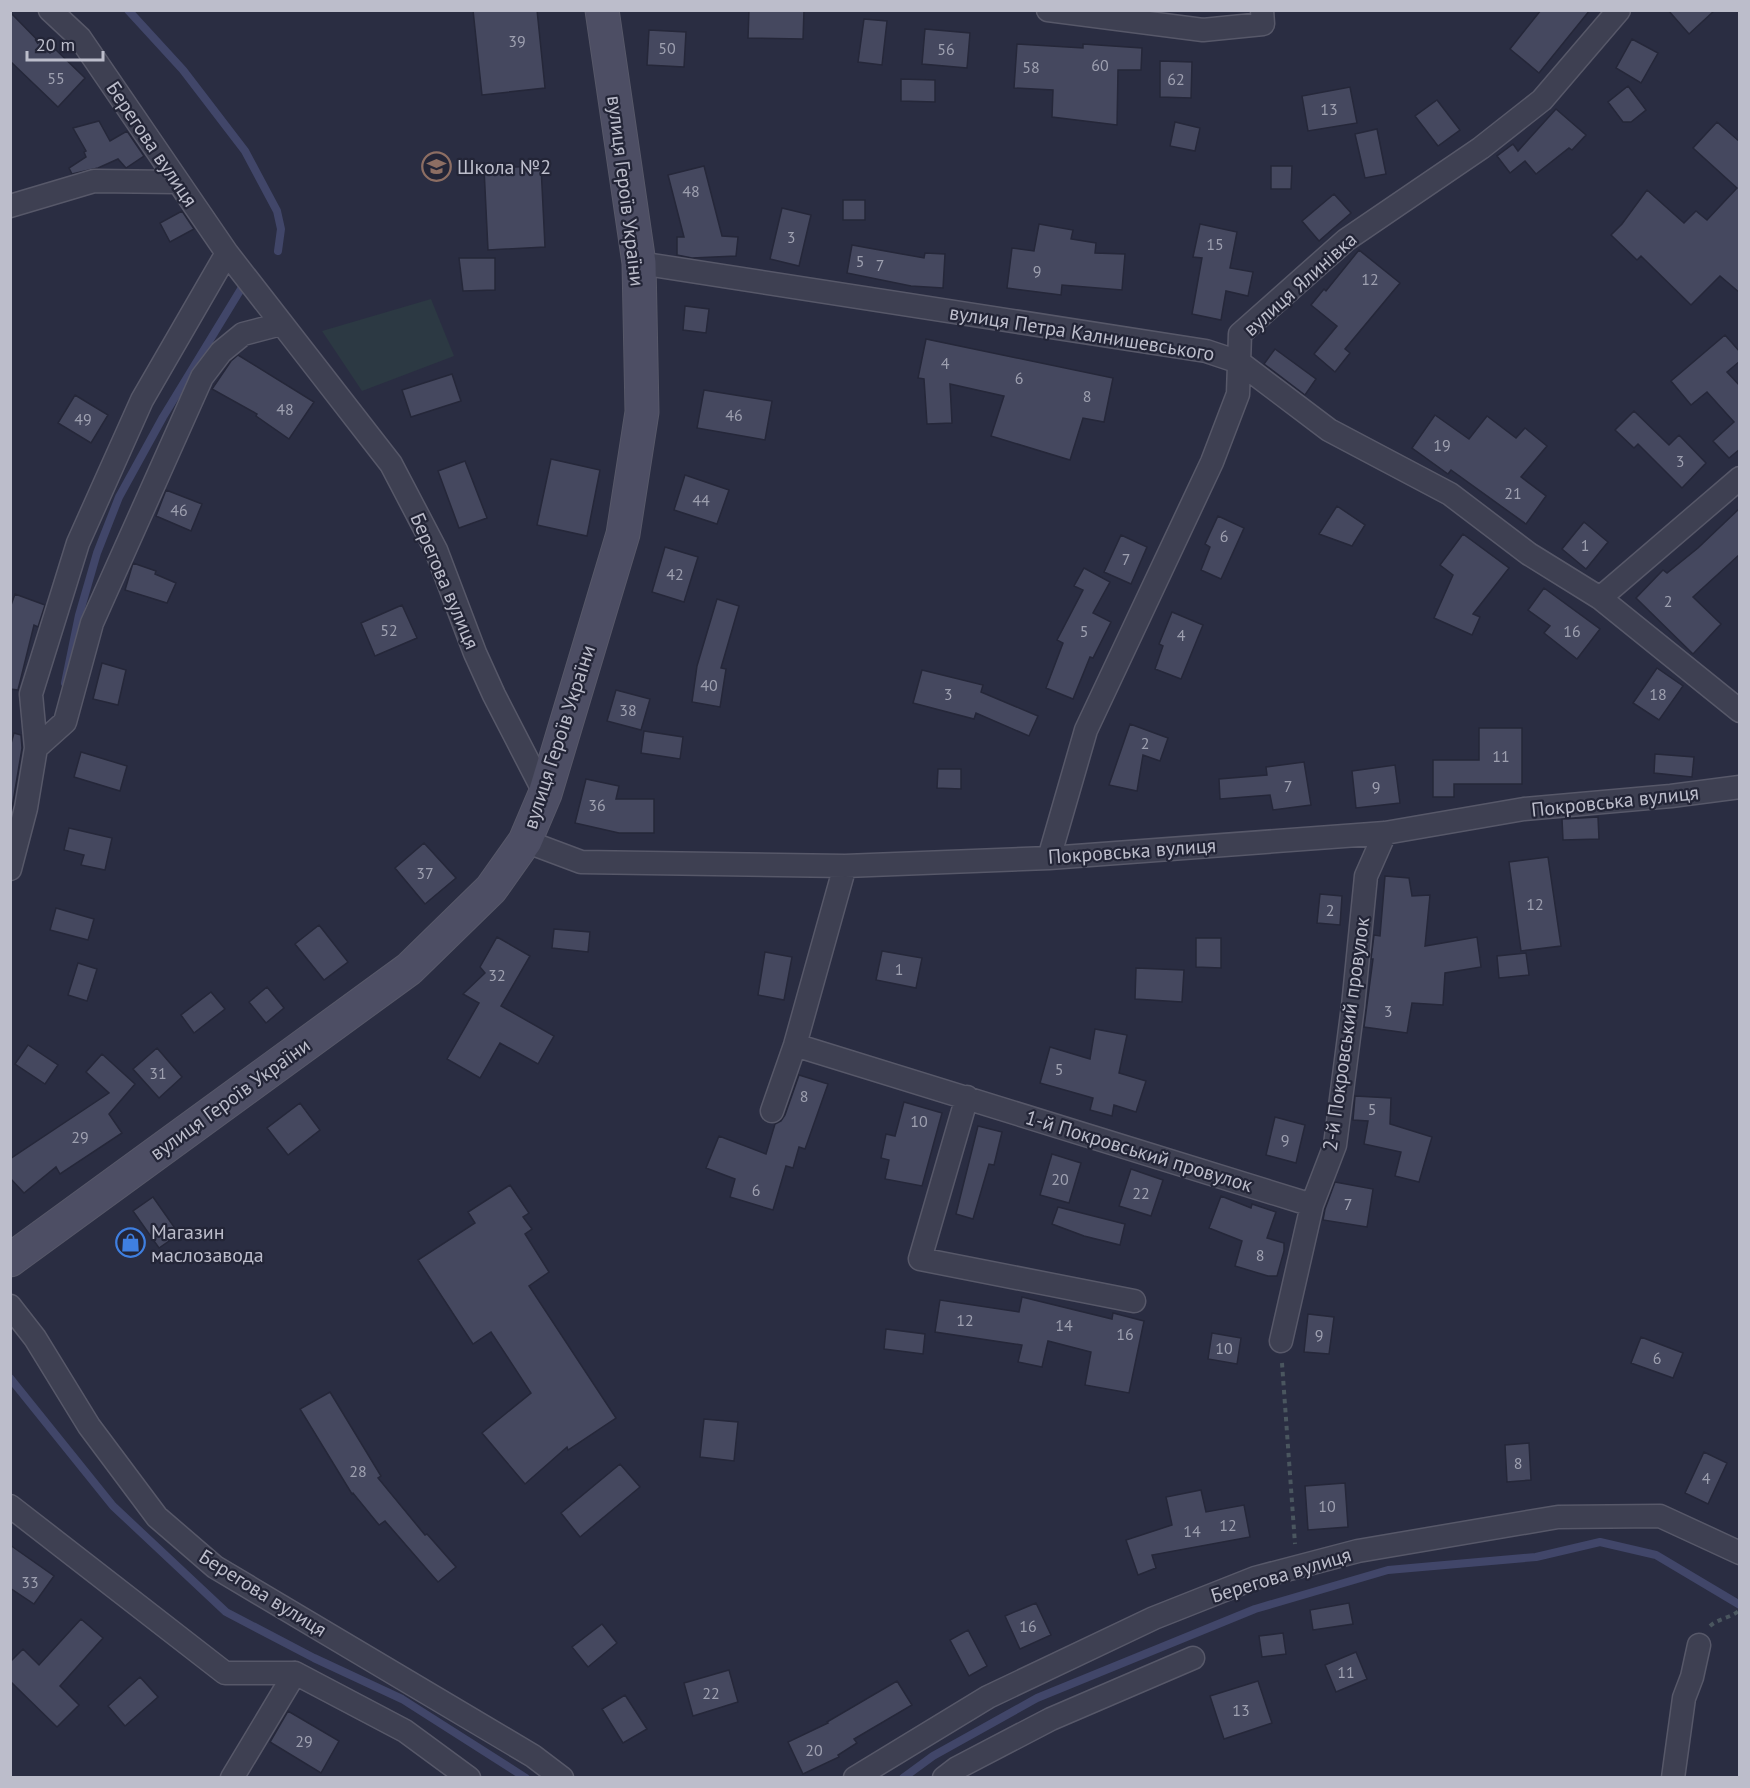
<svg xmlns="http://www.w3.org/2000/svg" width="1750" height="1788" font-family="'PT Sans',sans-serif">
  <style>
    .green { fill: #2c3943 }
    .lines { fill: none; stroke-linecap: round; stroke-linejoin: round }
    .stream { stroke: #414669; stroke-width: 8 }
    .building { fill: #45485f; stroke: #252739; stroke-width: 1.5 }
    .minor-casing { stroke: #575869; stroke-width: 25 }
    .secondary-casing { stroke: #575869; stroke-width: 35 }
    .path { stroke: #4a565f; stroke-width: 4; stroke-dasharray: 4.5 4.5; stroke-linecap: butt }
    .minor { stroke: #3e4052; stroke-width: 22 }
    .secondary { stroke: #4d4e64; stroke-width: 33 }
    .labels { text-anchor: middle; stroke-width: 4.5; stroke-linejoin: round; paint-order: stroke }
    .number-label { font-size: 16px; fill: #9ea0b0 }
    .street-label { font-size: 20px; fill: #bcbdcb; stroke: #232537 }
    .poi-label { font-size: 20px; fill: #bcbdcb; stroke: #232537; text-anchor: start }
  </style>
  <rect width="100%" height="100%" fill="#2a2d42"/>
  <path class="green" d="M 431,299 L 454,356 L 362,391 L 322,331 Z"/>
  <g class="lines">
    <path class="stream" d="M 128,10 L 183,70 L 245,151 L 277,211 L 281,229 L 278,251
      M 65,683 L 79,615 L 97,553 L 119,497 L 163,417 L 241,289
      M 10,1378 L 113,1506 L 226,1612 L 314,1658 L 402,1699 L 526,1778
      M 903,1778 L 933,1756 L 1037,1698 L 1255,1609 L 1388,1570 L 1536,1557 L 1600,1542 L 1656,1555 L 1740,1605"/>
  </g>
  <path class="building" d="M 473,10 L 537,10 L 545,88 L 482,95 Z
    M 749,10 L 804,10 L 803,39 L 748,38 Z
    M 1541,10 L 1590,10 L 1539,73 L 1510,49 Z
    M 1668,10 L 1715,10 L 1689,34 Z
    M 10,12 L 50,53 L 55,49 L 85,78 L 58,107 L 10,61 Z
    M 864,19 L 887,21 L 882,65 L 858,62 Z
    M 925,29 L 970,33 L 967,68 L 922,64 Z
    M 649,30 L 686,32 L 684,67 L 647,65 Z
    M 1632,39 L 1658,53 L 1641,83 L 1616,68 Z
    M 1017,44 L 1083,48 L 1083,44 L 1142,48 L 1141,70 L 1118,70 L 1117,125 L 1052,117 L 1053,90 L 1014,88 Z
    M 1160,61 L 1192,62 L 1191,98 L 1160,97 Z
    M 901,79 L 935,80 L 935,102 L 901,101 Z
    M 1628,86 L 1646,110 L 1631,122 L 1623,122 L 1608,102 Z
    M 1350,87 L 1357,123 L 1308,131 L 1302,96 Z
    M 1437,100 L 1460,130 L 1438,146 L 1415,116 Z
    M 1556,109 L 1586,135 L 1572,150 L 1569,148 L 1536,174 L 1525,161 L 1510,173 L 1497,156 L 1513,144 L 1518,151 Z
    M 99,121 L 110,141 L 127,131 L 144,156 L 126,168 L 118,159 L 98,168 L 72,174 L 69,168 L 86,157 L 84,152 L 86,151 L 73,128 Z
    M 1175,122 L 1200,128 L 1195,151 L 1170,146 Z
    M 1717,122 L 1740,142 L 1740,293 L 1720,276 L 1691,305 L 1641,256 L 1637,260 L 1611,235 L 1622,224 L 1647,190 L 1684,223 L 1696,211 L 1707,220 L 1737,188 L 1693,148 Z
    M 1377,129 L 1386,174 L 1365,178 L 1355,134 Z
    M 541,166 L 545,247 L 488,250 L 484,168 Z
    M 704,166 L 722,236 L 738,237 L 736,256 L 692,258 L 677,255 L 677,237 L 684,237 L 668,175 Z
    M 1271,166 L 1292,166 L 1291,189 L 1271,189 Z
    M 1334,194 L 1351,213 L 1319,241 L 1302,221 Z
    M 843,200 L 865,200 L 865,220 L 843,220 Z
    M 782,208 L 811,215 L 799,266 L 770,259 Z
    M 182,211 L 194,229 L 170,242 L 160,223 Z
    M 1039,224 L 1073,230 L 1071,239 L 1096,243 L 1095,253 L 1125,254 L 1122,290 L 1062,285 L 1061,295 L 1007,288 L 1012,248 L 1034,251 Z
    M 1200,224 L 1237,232 L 1230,268 L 1253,272 L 1248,296 L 1226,291 L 1221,320 L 1192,314 L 1202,258 L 1193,257 Z
    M 852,245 L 924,258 L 925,253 L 945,254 L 943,288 L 911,286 L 847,273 Z
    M 1359,250 L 1400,283 L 1345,349 L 1350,353 L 1335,372 L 1314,354 L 1337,326 L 1311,305 L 1324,289 L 1326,291 Z
    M 459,258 L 495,258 L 495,290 L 463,291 Z
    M 685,306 L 709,309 L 706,333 L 683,330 Z
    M 1725,335 L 1740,352 L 1740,361 L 1727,372 L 1740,386 L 1740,449 L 1729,458 L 1713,441 L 1734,422 L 1707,392 L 1691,405 L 1671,381 Z
    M 926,339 L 1113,378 L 1104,422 L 1083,418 L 1070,460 L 991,436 L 1004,396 L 950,384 L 952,423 L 927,424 L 924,379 L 918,378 Z
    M 1275,349 L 1316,379 L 1305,395 L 1264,364 Z
    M 238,355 L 314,402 L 289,439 L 256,416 L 257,414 L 212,389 L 231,361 Z
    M 452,374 L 461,401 L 411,417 L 402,390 Z
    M 704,390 L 772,401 L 765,440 L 697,428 Z
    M 75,395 L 108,415 L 91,443 L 58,423 Z
    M 1634,411 L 1669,445 L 1679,435 L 1706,463 L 1682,488 L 1638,444 L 1634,448 L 1615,430 Z
    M 1435,415 L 1469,439 L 1487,416 L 1516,438 L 1525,428 L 1547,446 L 1521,477 L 1546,496 L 1526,524 L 1451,470 L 1448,474 L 1412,448 Z
    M 551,459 L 600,470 L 587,536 L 537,525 Z
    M 465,461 L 487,518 L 459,528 L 438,471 Z
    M 685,475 L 729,490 L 717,524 L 674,510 Z
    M 166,490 L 202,504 L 191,531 L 156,516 Z
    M 1337,506 L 1365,525 L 1352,546 L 1319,534 Z
    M 1740,508 L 1740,554 L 1693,597 L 1721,624 L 1693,654 L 1636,598 L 1663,570 L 1667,573 L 1698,548 Z
    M 1218,516 L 1244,528 L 1221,579 L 1201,570 L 1210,547 L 1205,544 Z
    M 1584,522 L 1608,542 L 1586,569 L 1562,549 Z
    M 1463,534 L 1509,568 L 1473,614 L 1480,617 L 1472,635 L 1434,618 L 1453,575 L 1440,565 Z
    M 1121,535 L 1147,547 L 1131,584 L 1104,572 Z
    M 665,547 L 698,557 L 684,602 L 652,592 Z
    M 133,563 L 156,571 L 155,574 L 176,583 L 167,603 L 125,590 Z
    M 1084,568 L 1110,582 L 1093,613 L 1111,622 L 1093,658 L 1090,657 L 1073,699 L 1046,688 L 1063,643 L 1057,640 L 1083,590 L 1074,586 Z
    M 1544,588 L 1600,629 L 1577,659 L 1544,633 L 1550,626 L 1528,610 Z
    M 15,594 L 45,605 L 38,627 L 34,625 L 18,690 L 10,689 L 10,608 Z
    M 717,599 L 739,606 L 721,668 L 726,669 L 720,707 L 692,702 L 697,666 Z
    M 402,605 L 417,638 L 375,656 L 361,623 Z
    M 1172,612 L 1203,625 L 1181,679 L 1155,669 L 1163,646 L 1159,644 Z
    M 102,663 L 126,670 L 118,705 L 93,699 Z
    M 1657,668 L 1683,686 L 1659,720 L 1633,703 Z
    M 922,670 L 983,685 L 981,692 L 1038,716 L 1029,736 L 976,713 L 974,719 L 913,703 Z
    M 616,690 L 650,699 L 641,730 L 607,721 Z
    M 1130,724 L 1168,738 L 1160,761 L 1143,755 L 1137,791 L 1109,785 Z
    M 1479,728 L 1522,728 L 1522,784 L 1454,784 L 1454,797 L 1433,797 L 1433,760 L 1479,760 Z
    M 644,731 L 683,737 L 680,759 L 641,753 Z
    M 14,733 L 21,735 L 22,748 L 11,814 L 10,747 Z
    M 81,752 L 127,766 L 120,791 L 74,777 Z
    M 1655,754 L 1694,757 L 1692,777 L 1654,773 Z
    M 1304,762 L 1311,805 L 1273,810 L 1270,795 L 1220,799 L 1219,779 L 1267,775 L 1266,767 Z
    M 1395,765 L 1400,803 L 1356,808 L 1352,771 Z
    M 938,769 L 961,769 L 961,789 L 937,788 Z
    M 586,779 L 619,786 L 616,799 L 654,799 L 654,833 L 619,833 L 575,823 Z
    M 1598,817 L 1599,839 L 1563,840 L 1562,819 Z
    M 69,828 L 112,838 L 105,870 L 81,865 L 84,855 L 64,850 Z
    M 424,843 L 456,878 L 425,904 L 395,868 Z
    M 1548,857 L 1561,946 L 1521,951 L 1509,862 Z
    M 1385,876 L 1409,878 L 1412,896 L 1430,895 L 1425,946 L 1477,937 L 1481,967 L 1445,973 L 1443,1005 L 1412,1003 L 1407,1033 L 1364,1027 L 1373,959 L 1371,959 L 1374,935 L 1380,936 Z
    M 1320,894 L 1342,896 L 1340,925 L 1317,923 Z
    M 56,908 L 94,919 L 88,940 L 50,930 Z
    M 319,925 L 348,962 L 324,980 L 295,944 Z
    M 554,929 L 590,932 L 588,952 L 552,948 Z
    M 497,937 L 530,956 L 501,1006 L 554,1036 L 538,1064 L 500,1043 L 480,1078 L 447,1059 L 479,1003 L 463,994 L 485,973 L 480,967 Z
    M 1196,938 L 1221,938 L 1221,968 L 1196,967 Z
    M 882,951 L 922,958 L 916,988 L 876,980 Z
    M 765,952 L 792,957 L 784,1000 L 758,995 Z
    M 1526,953 L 1529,975 L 1499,978 L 1497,956 Z
    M 78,963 L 97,969 L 87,1001 L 68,995 Z
    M 1136,968 L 1184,970 L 1182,1002 L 1135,999 Z
    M 267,987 L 284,1008 L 266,1023 L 249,1002 Z
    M 211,992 L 225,1009 L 194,1033 L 181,1015 Z
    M 1095,1029 L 1127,1035 L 1119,1073 L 1146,1081 L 1136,1112 L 1114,1105 L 1112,1116 L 1090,1110 L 1093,1098 L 1040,1083 L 1050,1047 L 1090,1059 Z
    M 28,1045 L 58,1065 L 45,1084 L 15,1064 Z
    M 157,1048 L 182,1077 L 159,1098 L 133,1069 Z
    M 102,1054 L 135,1084 L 109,1114 L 122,1133 L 60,1174 L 56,1167 L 24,1193 L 10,1178 L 10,1159 L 109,1093 L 86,1072 Z
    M 799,1075 L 828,1084 L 805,1149 L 799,1147 L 793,1168 L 786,1166 L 773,1210 L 730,1197 L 735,1179 L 706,1168 L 719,1136 L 766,1154 L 775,1124 L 781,1121 L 785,1115 Z
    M 1355,1096 L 1391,1098 L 1390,1124 L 1432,1137 L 1419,1182 L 1395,1176 L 1401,1152 L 1364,1144 L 1368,1121 L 1353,1120 Z
    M 904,1102 L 942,1113 L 922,1186 L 885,1179 L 889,1160 L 881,1158 L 886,1134 L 895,1136 Z
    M 300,1103 L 320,1130 L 288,1155 L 267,1128 Z
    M 1275,1117 L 1305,1125 L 1296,1163 L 1266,1155 Z
    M 978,1126 L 1002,1132 L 994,1165 L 989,1164 L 973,1219 L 956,1214 Z
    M 1052,1154 L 1081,1163 L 1069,1203 L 1040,1195 Z
    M 1131,1169 L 1163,1180 L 1151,1216 L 1119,1206 Z
    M 1335,1182 L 1373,1189 L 1367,1227 L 1323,1220 L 1325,1209 Z
    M 510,1185 L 529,1213 L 523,1217 L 532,1229 L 525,1234 L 549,1272 L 529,1286 L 616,1418 L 568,1450 L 567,1447 L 525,1484 L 482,1433 L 531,1393 L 491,1332 L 473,1344 L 418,1260 L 475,1223 L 468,1212 Z
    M 1221,1196 L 1251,1208 L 1252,1204 L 1276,1212 L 1267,1238 L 1284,1243 L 1284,1251 L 1277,1276 L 1268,1276 L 1235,1266 L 1242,1241 L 1209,1228 Z
    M 153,1197 L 179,1234 L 159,1248 L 133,1211 Z
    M 1058,1207 L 1125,1224 L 1120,1245 L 1084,1236 L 1052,1224 Z
    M 1022,1297 L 1112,1319 L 1113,1313 L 1144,1321 L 1129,1393 L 1085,1385 L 1091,1352 L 1048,1341 L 1042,1367 L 1018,1362 L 1022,1345 L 935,1332 L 940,1300 L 1019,1312 Z
    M 1308,1314 L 1334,1317 L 1329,1354 L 1304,1352 Z
    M 886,1329 L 925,1334 L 923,1354 L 884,1349 Z
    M 1212,1333 L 1241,1338 L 1237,1364 L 1208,1359 Z
    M 1641,1337 L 1683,1353 L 1673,1378 L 1631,1363 Z
    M 330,1392 L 381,1476 L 378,1478 L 425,1535 L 427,1534 L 456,1567 L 438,1582 L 385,1521 L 379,1525 L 353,1493 L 352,1494 L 300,1409 Z
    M 704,1419 L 738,1422 L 734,1461 L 700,1457 Z
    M 1529,1443 L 1531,1480 L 1507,1482 L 1505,1445 Z
    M 1704,1452 L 1727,1463 L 1708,1504 L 1685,1493 Z
    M 620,1464 L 640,1487 L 580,1537 L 561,1513 Z
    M 1345,1483 L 1348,1527 L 1308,1530 L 1305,1486 Z
    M 1201,1490 L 1206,1512 L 1244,1505 L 1250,1537 L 1152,1555 L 1156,1568 L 1138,1575 L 1126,1540 L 1172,1525 L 1166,1497 Z
    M 10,1545 L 54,1576 L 34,1604 L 10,1588 Z
    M 1036,1603 L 1051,1635 L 1020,1649 L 1005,1616 Z
    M 1349,1603 L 1353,1624 L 1313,1630 L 1310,1610 Z
    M 81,1619 L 103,1638 L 60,1686 L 79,1705 L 57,1727 L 10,1681 L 10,1662 L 23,1649 L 39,1665 Z
    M 602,1624 L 617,1643 L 588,1667 L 572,1647 Z
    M 968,1630 L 987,1666 L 969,1676 L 950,1640 Z
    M 1283,1633 L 1286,1654 L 1262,1657 L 1259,1636 Z
    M 1356,1652 L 1367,1679 L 1336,1692 L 1325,1665 Z
    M 729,1670 L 738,1702 L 693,1716 L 684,1683 Z
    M 140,1677 L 158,1697 L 125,1726 L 108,1706 Z
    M 897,1681 L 912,1705 L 854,1739 L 857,1743 L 838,1755 L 839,1757 L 803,1774 L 788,1742 L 828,1723 L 827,1722 Z
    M 1258,1681 L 1272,1723 L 1224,1739 L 1210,1696 Z
    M 625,1695 L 647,1729 L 623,1743 L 602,1709 Z
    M 288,1711 L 339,1741 L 321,1773 L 270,1742 Z"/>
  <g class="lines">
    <defs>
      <path id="minor" d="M 1048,10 L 1203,30 L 1263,24 L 1262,10
        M 10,206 L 94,181 L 177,182
        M 227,253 L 391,464 L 436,550 L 475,653 L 494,695 L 545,794
        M 639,263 L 1206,351 L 1239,362 L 1329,430 L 1450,494 L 1529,554 L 1600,598 L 1740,711
        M 1600,598 L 1740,478
        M 36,748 L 65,722 L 92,623 L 202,377 L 221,352 L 243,334 L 281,324
        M 525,841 L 581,862 L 845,866 L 1049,858 L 1385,833 L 1524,809 L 1671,796 L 1740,787
        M 1049,858 L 1086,730 L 1212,462 L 1238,394 L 1240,334 L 1346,240 L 1481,148 L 1542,100 L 1619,10
        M 10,869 L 26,808 L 36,748 L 31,694 L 78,543 L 142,400 L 227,253 L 80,38 L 50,10
        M 795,1045 L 1312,1205
        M 967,1097 L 920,1259 L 1134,1301
        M 772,1111 L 795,1045 L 845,866
        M 10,1306 L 35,1338 L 89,1426 L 157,1517 L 215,1567 L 533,1756 L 562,1778
        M 1281,1341 L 1312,1205 L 1335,1145 L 1353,1006 L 1366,876 L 1385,833
        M 10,1506 L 225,1673 L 295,1673 L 405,1731 L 469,1778
        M 232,1778 L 295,1673
        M 855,1778 L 988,1697 L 1154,1618 L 1255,1578 L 1358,1551 L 1558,1517 L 1660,1516 L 1740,1553
        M 944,1778 L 957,1768 L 1051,1719 L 1193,1658
        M 1673,1778 L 1684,1698 L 1692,1677 L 1699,1645"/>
      <path id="secondary" d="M 10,1260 L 409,969 L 491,889 L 525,841 L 545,794 L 623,534 L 642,412 L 639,263 L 602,10"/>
    </defs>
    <use href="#minor" class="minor-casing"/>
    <use href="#secondary" class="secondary-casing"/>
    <path class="path" d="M 1282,1363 L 1295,1544
      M 1710,1626 C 1719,1618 1731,1618 1740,1610"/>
    <use href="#minor" class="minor"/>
    <use href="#secondary" class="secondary"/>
  </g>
  <defs>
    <symbol id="school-ring" viewBox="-11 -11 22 22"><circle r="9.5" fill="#232537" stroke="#8d6e63" stroke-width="1.5"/><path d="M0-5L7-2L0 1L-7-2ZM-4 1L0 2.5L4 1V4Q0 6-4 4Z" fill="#8d6e63"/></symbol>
    <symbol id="shop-ring" viewBox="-11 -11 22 22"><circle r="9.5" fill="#232537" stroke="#3f7fe0" stroke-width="1.5"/><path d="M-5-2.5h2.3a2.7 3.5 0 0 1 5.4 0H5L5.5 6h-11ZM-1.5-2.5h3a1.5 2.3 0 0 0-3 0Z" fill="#3f7fe0"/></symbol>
  </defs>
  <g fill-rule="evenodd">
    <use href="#school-ring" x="420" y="150" width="33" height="33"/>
    <use href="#shop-ring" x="114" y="1226" width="33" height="33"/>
  </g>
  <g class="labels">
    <g class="number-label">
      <text x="517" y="47">39</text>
      <text x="667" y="54">50</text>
      <text x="946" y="55">56</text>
      <text x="1100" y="71">60</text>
      <text x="1031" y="73">58</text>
      <text x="56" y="84">55</text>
      <text x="1176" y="85">62</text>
      <text x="1329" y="115">13</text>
      <text x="691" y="197">48</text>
      <text x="791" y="243">3</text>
      <text x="1215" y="250">15</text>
      <text x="860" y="267">5</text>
      <text x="880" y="271">7</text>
      <text x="1037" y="277">9</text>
      <text x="1370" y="285">12</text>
      <text x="945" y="369">4</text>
      <text x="1019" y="384">6</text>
      <text x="1087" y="402">8</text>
      <text x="285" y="415">48</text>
      <text x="734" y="421">46</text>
      <text x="83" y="425">49</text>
      <text x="1442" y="451">19</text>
      <text x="1680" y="467">3</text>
      <text x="1513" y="499">21</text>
      <text x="701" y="506">44</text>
      <text x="179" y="516">46</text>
      <text x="1224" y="542">6</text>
      <text x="1585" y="551">1</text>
      <text x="1126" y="565">7</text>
      <text x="675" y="580">42</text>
      <text x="1668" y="607">2</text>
      <text x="389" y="636">52</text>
      <text x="1084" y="637">5</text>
      <text x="1572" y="637">16</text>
      <text x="1181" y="641">4</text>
      <text x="709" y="691">40</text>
      <text x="948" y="700">3</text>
      <text x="1658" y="700">18</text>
      <text x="628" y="716">38</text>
      <text x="1145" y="749">2</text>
      <text x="1501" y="762">11</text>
      <text x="1288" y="792">7</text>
      <text x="1376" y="793">9</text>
      <text x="597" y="811">36</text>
      <text x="425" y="879">37</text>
      <text x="1535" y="910">12</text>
      <text x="1330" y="916">2</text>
      <text x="899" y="975">1</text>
      <text x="497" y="981">32</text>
      <text x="1388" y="1017">3</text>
      <text x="1059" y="1075">5</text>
      <text x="158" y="1079">31</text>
      <text x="804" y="1102">8</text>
      <text x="1372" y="1115">5</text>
      <text x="919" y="1127">10</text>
      <text x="80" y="1143">29</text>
      <text x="1285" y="1146">9</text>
      <text x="1060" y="1185">20</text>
      <text x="756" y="1196">6</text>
      <text x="1141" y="1199">22</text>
      <text x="1348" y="1210">7</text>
      <text x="1260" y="1261">8</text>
      <text x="965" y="1326">12</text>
      <text x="1064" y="1331">14</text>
      <text x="1125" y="1340">16</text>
      <text x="1319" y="1341">9</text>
      <text x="1224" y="1354">10</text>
      <text x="1657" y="1364">6</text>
      <text x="1518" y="1469">8</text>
      <text x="358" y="1477">28</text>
      <text x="1706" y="1484">4</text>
      <text x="1327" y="1512">10</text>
      <text x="1228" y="1531">12</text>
      <text x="1192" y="1537">14</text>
      <text x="30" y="1588">33</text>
      <text x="1028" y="1632">16</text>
      <text x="1346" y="1678">11</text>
      <text x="711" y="1699">22</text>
      <text x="1241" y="1716">13</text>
      <text x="304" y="1747">29</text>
      <text x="814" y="1756">20</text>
    </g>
    <g class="street-label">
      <text transform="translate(152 144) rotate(56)" y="7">Берегова вулиця</text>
      <text transform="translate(626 191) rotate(83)" y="7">вулиця Героїв України</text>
      <text transform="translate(1300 284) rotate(-42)" y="7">вулиця Ялинівка</text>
      <text transform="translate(1082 333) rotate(9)" y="7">вулиця Петра Калнишевського</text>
      <text transform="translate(445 581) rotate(67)" y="7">Берегова вулиця</text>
      <text transform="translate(559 737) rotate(-72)" y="7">вулиця Героїв України</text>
      <text transform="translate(1615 801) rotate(-6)" y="7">Покровська вулиця</text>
      <text transform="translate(1132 851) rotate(-4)" y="7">Покровська вулиця</text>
      <text transform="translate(1346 1034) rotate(-82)" y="7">2-й Покровський провулок</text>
      <text transform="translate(230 1099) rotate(-36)" y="7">вулиця Героїв України</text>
      <text transform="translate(1139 1151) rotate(17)" y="7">1-й Покровський провулок</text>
      <text transform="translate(1281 1575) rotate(-17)" y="7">Берегова вулиця</text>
      <text transform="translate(263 1593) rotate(32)" y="7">Берегова вулиця</text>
    </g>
    <g class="poi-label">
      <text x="457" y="174">Школа №2</text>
      <text x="151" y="1239">Магазин<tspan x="151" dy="23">маслозавода</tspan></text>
    </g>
  </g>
  <rect width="1750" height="1788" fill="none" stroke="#bcbdcb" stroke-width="24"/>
  <path d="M27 51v9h76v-9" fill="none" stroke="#bcbdcb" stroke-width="3"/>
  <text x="36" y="51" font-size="18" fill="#bcbdcb" stroke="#232537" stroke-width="4.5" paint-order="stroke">20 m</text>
</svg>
